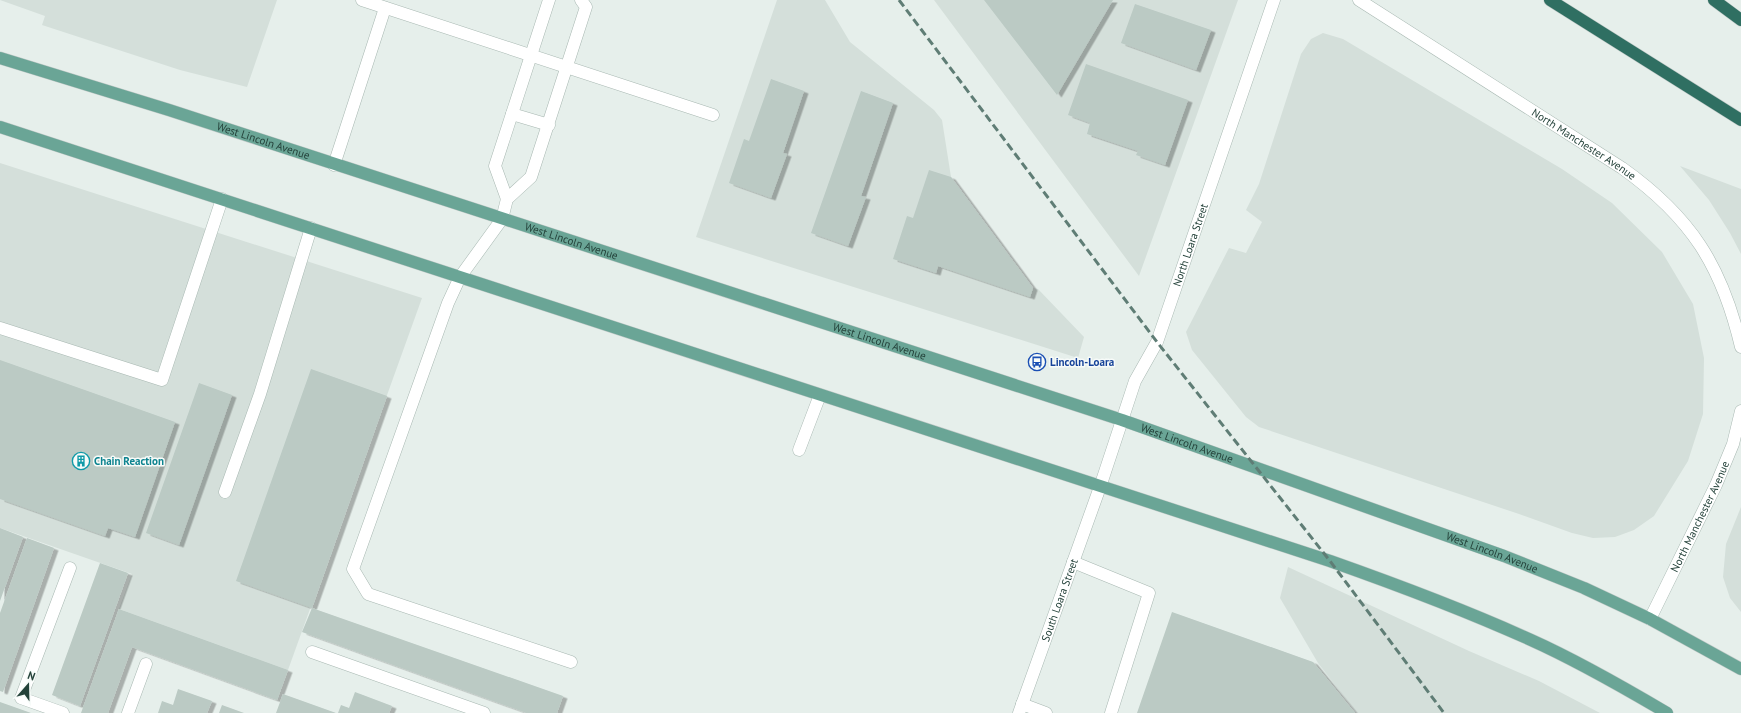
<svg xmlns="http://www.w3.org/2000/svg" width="1741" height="713" font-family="'PT Sans',sans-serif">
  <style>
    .built { fill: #d4dfda }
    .building { fill: #bbcac4; filter: url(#shadow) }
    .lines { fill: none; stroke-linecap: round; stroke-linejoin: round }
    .minor-casing { stroke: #a8b8b2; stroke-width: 13 }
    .major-casing { stroke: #c2cac8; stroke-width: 13 }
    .highway-casing { stroke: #c2cac8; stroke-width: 13 }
    .minor { stroke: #fff; stroke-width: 12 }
    .major { stroke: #6aa596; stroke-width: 12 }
    .highway { stroke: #2f6f62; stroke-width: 12 }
    .rail { stroke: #5f7d75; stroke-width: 3; stroke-dasharray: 8 4; stroke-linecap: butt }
    .labels { text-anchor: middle; stroke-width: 3; stroke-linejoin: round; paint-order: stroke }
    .street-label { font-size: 11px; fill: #24423a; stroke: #f7fbf9 }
    .transit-label { font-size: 11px; font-weight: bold; fill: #164399; stroke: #f7fbf9; text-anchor: start }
    .culture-label { font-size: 11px; font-weight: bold; fill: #0d838f; stroke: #f7fbf9; text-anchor: start }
  </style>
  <defs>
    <filter id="shadow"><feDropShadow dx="4.5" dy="2.5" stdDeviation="0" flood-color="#0004"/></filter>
  </defs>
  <rect width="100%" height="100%" fill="#e6efeb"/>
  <path class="built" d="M 0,0 L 277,0 L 247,87 L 180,70 L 42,25 L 45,16 Z
    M 777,0 L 825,0 L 850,42 L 934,110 L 942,120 L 951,177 L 1033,288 L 1038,289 L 1084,337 L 1078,358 L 696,237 Z
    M 934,0 L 1238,0 L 1139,276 Z
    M 1323,33 L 1343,39 L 1562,169 L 1612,203 L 1662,252 L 1693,304 L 1704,358 L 1703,414 L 1688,461 L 1654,516 L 1634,530 L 1615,537 L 1593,538 L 1572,533 L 1519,514 L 1259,427 L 1246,417 L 1192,350 L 1186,332 L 1229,248 L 1246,253 L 1262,222 L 1246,210 L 1259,184 L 1301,54 L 1311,39 Z
    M 0,163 L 422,298 L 288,670 L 119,609 L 132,574 L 0,528 Z
    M 1680,166 L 1741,189 L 1741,254 L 1730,233 L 1709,200 Z
    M 1741,507 L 1741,612 L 1730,598 L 1723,577 L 1726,544 Z
    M 1288,567 L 1469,651 L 1539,681 L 1600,713 L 1357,713 L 1318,663 L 1280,598 Z"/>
  <path class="building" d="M 984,0 L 1113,0 L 1057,95 Z
    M 1135,4 L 1211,30 L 1196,70 L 1121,43 Z
    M 1086,64 L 1188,100 L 1165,165 L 1136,155 L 1138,151 L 1087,134 L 1090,123 L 1068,115 Z
    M 771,79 L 804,91 L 783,153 L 787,154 L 771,198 L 729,183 L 744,139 L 749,141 Z
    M 861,91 L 893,103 L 861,196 L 866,197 L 848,246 L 811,233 Z
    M 929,170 L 951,177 L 1033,288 L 1030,297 L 938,266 L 936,273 L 893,259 L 907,216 L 913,218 Z
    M 0,360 L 175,422 L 135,537 L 108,528 L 105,536 L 0,499 Z
    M 311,369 L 387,396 L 312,608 L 236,581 Z
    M 199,383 L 232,395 L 179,545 L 146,533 Z
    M 0,528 L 23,537 L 0,601 Z
    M 27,538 L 54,548 L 3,692 L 0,691 L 0,613 Z
    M 100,563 L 128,573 L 80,706 L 52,695 Z
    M 312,608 L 563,696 L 557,713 L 527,713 L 302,632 Z
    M 119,609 L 288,670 L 277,700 L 132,647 L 108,713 L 81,713 Z
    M 1172,612 L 1313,662 L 1355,713 L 1137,713 Z
    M 178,689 L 212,701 L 207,713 L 158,713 L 162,701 L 173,705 Z
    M 355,692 L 392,706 L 389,713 L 338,713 L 341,705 L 349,708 Z
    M 283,694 L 336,713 L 276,713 Z
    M 0,702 L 31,713 L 0,713 Z
    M 222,705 L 244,713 L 219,713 Z"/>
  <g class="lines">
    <defs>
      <g id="minor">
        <path d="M 362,0 L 713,115"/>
        <path id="s1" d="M 1359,0 L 1622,168 C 1691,217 1722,266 1741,347"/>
        <path d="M 512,114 L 549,125"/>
        <path d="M 334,165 L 385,8"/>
        <path d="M 507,199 L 495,166 L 549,0"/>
        <path d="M 0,328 L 162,380 L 222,199"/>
        <path d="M 799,450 L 820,395"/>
        <path d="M 225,492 L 260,394 L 311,228"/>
        <path d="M 1073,562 L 1149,593 L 1111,713"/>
        <path id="s2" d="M 1650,619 L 1716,485 L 1733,444 L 1741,411"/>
        <path d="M 312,652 L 484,713"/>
        <path d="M 571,662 L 368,594 L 353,569 L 448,303 L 460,277 L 502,219 L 507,199 L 531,177 L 586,7 L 581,0"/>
        <path d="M 1022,704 L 1046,713"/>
        <path d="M 63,713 L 21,698 L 70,568"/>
        <path d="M 128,713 L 146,664"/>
        <path id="s3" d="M 1019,713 L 1100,487 L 1135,381 L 1157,342 L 1274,0"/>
      </g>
      <g id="major">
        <path id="s4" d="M 0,58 L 169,110 L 1122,420 L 1504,556 L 1584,588 L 1650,619 L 1741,669"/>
        <path d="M 0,127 L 1330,561 C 1398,585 1465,610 1531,640 C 1578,661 1623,687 1667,713"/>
      </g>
      <path id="highway" d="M 1550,0 L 1741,120
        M 1714,0 L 1741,20"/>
    </defs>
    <use href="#minor" class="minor-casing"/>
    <use href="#major" class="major-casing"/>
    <use href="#highway" class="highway-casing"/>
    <use href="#minor" class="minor"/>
    <use href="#major" class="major"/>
    <use href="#highway" class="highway"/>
    <path class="rail" d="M 899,0 L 1157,342 L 1330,561 L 1444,713"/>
  </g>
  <defs>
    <symbol id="bus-ring" viewBox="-11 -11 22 22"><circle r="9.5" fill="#f7fbf9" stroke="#1a4fb4" stroke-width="1.5"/><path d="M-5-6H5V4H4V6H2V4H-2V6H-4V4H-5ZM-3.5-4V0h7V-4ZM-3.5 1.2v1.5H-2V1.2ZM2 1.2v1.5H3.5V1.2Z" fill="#1a4fb4"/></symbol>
    <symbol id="building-ring" viewBox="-11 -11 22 22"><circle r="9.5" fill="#f7fbf9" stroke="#0f9aa8" stroke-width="1.5"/><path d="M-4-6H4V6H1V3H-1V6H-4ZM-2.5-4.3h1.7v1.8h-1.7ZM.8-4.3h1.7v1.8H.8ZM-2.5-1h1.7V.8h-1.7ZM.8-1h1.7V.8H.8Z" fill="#0f9aa8"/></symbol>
  </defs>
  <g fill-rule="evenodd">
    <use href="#bus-ring" x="1027" y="352" width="20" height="20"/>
    <use href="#building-ring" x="71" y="451" width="20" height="20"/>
  </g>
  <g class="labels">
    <g class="street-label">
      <text dy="4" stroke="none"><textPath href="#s4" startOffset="276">West Lincoln Avenue</textPath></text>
      <text dy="4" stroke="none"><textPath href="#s1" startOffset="267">North Manchester Avenue</textPath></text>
      <text dy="4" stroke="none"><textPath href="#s4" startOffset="600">West Lincoln Avenue</textPath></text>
      <text dy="4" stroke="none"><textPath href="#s3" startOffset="499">North Loara Street</textPath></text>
      <text dy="4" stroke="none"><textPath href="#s4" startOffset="924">West Lincoln Avenue</textPath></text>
      <text dy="4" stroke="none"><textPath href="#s4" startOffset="1248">West Lincoln Avenue</textPath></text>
      <text dy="4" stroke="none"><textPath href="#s2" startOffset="114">North Manchester Avenue</textPath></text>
      <text dy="4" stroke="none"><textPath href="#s4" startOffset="1572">West Lincoln Avenue</textPath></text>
      <text dy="4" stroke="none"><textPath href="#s3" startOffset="120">South Loara Street</textPath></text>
    </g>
    <g class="transit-label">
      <text x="1050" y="366">Lincoln-Loara</text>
    </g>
    <g class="culture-label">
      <text x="94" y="465">Chain Reaction</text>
    </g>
  </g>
  <g transform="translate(28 685) rotate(20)" stroke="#f7fbf9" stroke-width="3" paint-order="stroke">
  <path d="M0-3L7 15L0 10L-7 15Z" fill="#24423a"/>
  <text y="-6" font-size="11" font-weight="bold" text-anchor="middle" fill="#24423a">N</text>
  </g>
</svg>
